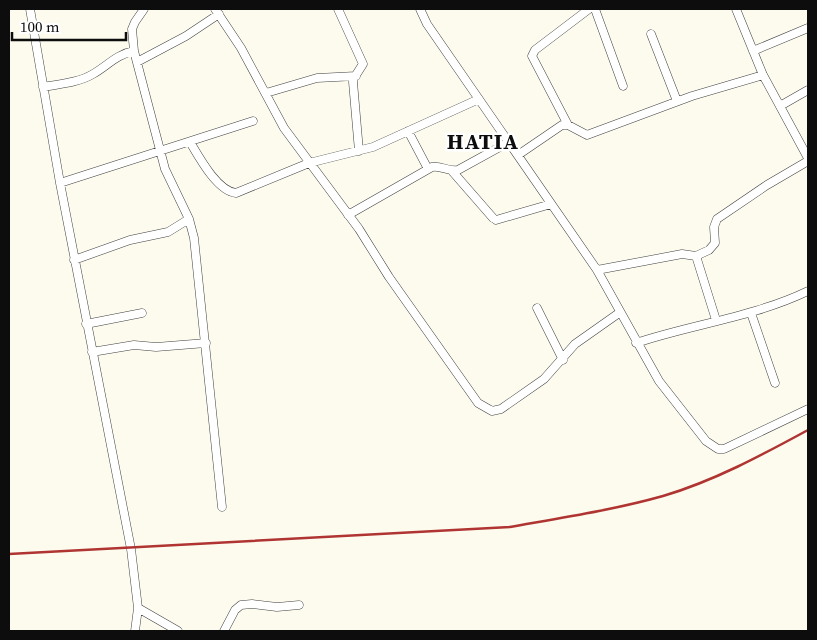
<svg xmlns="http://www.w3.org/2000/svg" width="817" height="640" font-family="'Source Serif 4',serif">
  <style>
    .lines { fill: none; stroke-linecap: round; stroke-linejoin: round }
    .minor-casing { stroke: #404040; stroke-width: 9 }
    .minor { stroke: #fff; stroke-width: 8 }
    .rail { stroke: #af3432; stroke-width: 2.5 }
    .labels { text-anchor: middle; stroke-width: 5; stroke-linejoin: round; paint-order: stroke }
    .district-label { font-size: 22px; font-weight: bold; letter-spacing: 1px; fill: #0d0d0d; stroke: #fff }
  </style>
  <rect width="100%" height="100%" fill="#fdfbee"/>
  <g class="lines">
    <defs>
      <path id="minor" d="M 30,9 L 60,183 L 131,549 L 138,608 L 135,631
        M 144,9 L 135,22 L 132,29 L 134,51 L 165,169 L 189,219 L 194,238 L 222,507
        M 215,9 L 241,48 L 284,128 L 359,229 L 389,277 L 478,403 L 492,411 L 501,409 L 544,379 L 575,344 L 619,313
        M 338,9 L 363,64 L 354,78 L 353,82 L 359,151
        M 420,9 L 427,24 L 597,270 L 659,381 L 706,441 L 718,449 L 724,449 L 808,409
        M 595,9 L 623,86
        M 736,9 L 763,75 L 808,158
        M 651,34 L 677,101
        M 753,51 L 808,28
        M 137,62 L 186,36 L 219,14
        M 43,87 C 59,84 78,83 93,74 C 107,66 117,54 134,51
        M 266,93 L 317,78 L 356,76
        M 780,106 L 808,90
        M 568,125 L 532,56 L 535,50 L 589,9
        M 408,131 L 428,169
        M 190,142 C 199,157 217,191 236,193 L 309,163 L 373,147 L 479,99
        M 518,155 L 562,125 L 568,125 L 587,135 L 692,96 L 763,75
        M 452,171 L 493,218
        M 60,183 L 253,121
        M 348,215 L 432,167 C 441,165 448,172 458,170 L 509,142
        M 496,220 L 551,204
        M 696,256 L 716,320
        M 74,260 L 130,240 L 168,232 L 189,219
        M 597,270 L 682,254 L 696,256 L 709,250 L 715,243 L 714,227 L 717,219 L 767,185 L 808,161
        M 537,308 L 563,360
        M 751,313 L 775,383
        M 86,324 L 142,313
        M 636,343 C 693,324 754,317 808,291
        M 92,352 L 134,345 L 156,347 L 206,343
        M 138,608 L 178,631
        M 224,631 L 235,610 L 241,605 L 252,604 L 277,607 L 299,605"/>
    </defs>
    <use href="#minor" class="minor-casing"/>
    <use href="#minor" class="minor"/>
    <path class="rail" d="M 9,554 L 510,527 C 561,518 613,510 663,496 C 714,481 762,455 808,430"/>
  </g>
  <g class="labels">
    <g class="district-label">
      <text x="483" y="149">HATIA</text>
    </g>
  </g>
  <rect width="817" height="640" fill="none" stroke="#0d0d0d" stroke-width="20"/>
  <path d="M12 32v8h114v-8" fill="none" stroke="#0d0d0d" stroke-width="2.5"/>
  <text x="20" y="32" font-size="15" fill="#0d0d0d" stroke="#ffffff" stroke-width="4" paint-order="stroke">100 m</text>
</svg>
